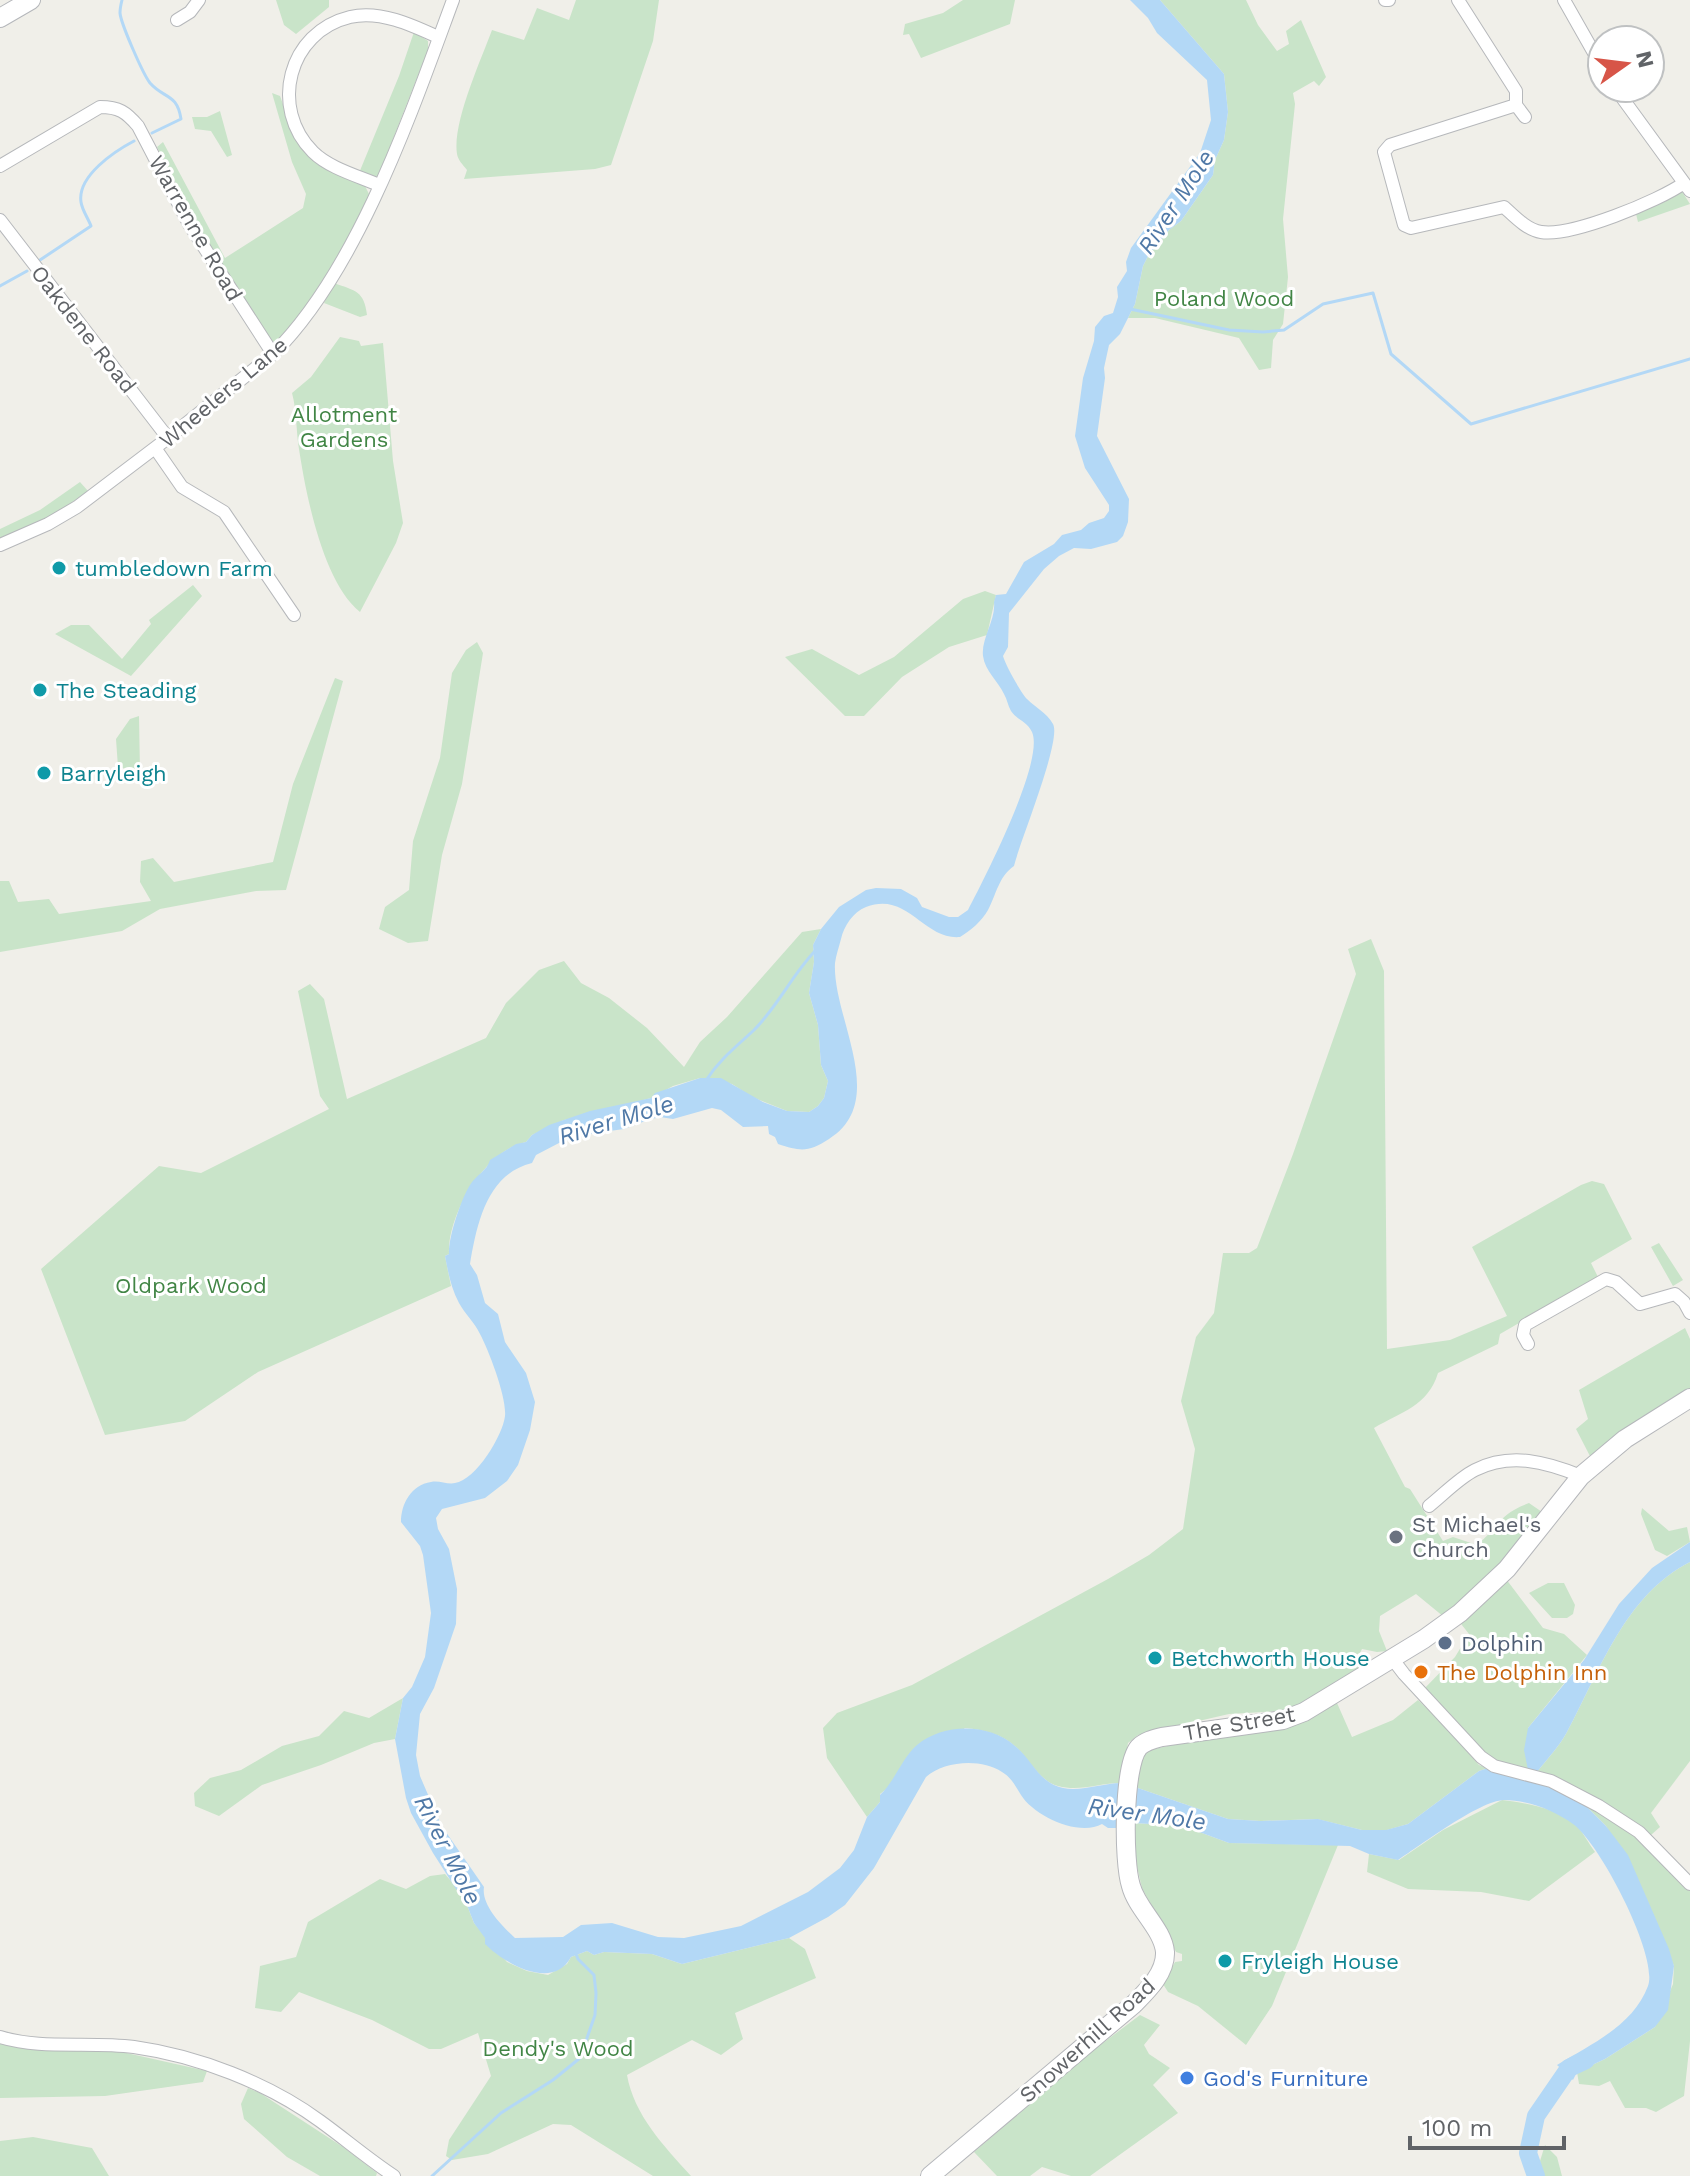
<svg xmlns="http://www.w3.org/2000/svg" width="1690" height="2176" font-family="'Work Sans',sans-serif">
  <style>
    .green { fill: #c9e4c9 }
    .water { fill: #b3d8f6 }
    .lines { fill: none; stroke-linecap: round; stroke-linejoin: round }
    .stream { stroke: #b3d8f6; stroke-width: 3 }
    .river { stroke: #b3d8f6; stroke-width: 18 }
    .street-casing { stroke: #b6b8bb; stroke-width: 14 }
    .secondary-casing { stroke: #b5b7bb; stroke-width: 20 }
    .street { stroke: #fff; stroke-width: 12 }
    .secondary { stroke: #fff; stroke-width: 18 }
    .culture-dot { fill: #0f9aa8; stroke: #fff; stroke-width: 3 }
    .worship-dot { fill: #6b7280; stroke: #fff; stroke-width: 3 }
    .service-dot { fill: #5c6f8a; stroke: #fff; stroke-width: 3 }
    .food-dot { fill: #e8710a; stroke: #fff; stroke-width: 3 }
    .shop-dot { fill: #3f7fe0; stroke: #fff; stroke-width: 3 }
    .labels { text-anchor: middle; stroke-width: 6; stroke-linejoin: round; paint-order: stroke }
    .street-label { font-size: 22px; fill: #606367; stroke: #fff }
    .park-label { font-size: 22px; fill: #418545; stroke: #fff }
    .culture-label { font-size: 22px; fill: #0d838f; stroke: #fff; text-anchor: start }
    .worship-label { font-size: 22px; fill: #5b616d; stroke: #fff; text-anchor: start }
    .service-label { font-size: 22px; fill: #4e5e75; stroke: #fff; text-anchor: start }
    .food-label { font-size: 22px; fill: #c56008; stroke: #fff; text-anchor: start }
    .shop-label { font-size: 22px; fill: #366cbe; stroke: #fff; text-anchor: start }
    .water-label { font-size: 24px; font-style: italic; fill: #5079a7; stroke: #fff }
  </style>
  <rect width="100%" height="100%" fill="#f0efe9"/>
  <path class="green" d="M 276,0 L 329,0 L 329,7 L 296,34 L 284,25 Z
    M 576,0 L 659,0 L 653,41 L 611,165 L 595,169 L 464,179 L 467,170 C 463,165 458,160 457,154 C 452,123 481,60 492,30 L 524,40 L 537,8 L 569,20 Z
    M 963,0 L 1015,0 L 1010,24 L 921,58 L 909,34 L 903,35 L 905,24 L 943,13 Z
    M 1160,0 L 1246,0 L 1258,25 L 1277,51 L 1289,44 L 1286,31 L 1301,20 L 1326,77 L 1319,86 L 1314,81 L 1293,93 L 1295,104 L 1283,219 L 1288,277 L 1283,324 L 1273,340 L 1271,368 L 1259,370 L 1239,338 L 1155,318 L 1128,318 L 1135,304 L 1143,266 L 1148,256 L 1169,230 L 1181,221 L 1213,175 L 1215,160 L 1224,140 L 1228,112 L 1224,74 Z
    M 414,32 L 428,41 L 428,50 L 379,175 L 374,178 L 359,173 L 399,76 Z
    M 272,93 L 280,96 L 296,140 L 309,157 L 320,166 L 364,184 L 369,194 C 346,248 315,293 281,341 L 274,342 L 268,337 L 198,229 L 157,147 L 163,142 L 225,258 L 303,208 L 306,194 L 292,162 Z
    M 220,111 L 232,155 L 227,157 L 211,131 L 195,129 L 192,117 L 207,117 Z
    M 1681,190 L 1690,204 L 1638,222 L 1636,214 Z
    M 334,283 C 356,291 364,291 367,315 L 360,317 L 324,303 Z
    M 340,337 L 359,341 L 361,346 L 383,343 L 393,461 L 403,523 L 396,543 L 360,612 C 323,582 306,495 299,449 C 296,431 297,412 292,393 L 311,377 Z
    M 80,482 L 88,491 L 47,520 L 0,542 L 0,529 L 40,510 Z
    M 193,585 L 202,596 L 131,676 L 55,634 L 71,625 L 89,625 L 122,659 L 151,624 L 149,620 Z
    M 985,591 L 996,595 L 987,635 L 949,647 L 902,677 L 864,716 L 845,716 L 785,657 L 812,649 L 859,675 L 894,657 L 963,599 Z
    M 477,642 L 483,653 L 462,784 L 442,855 L 428,941 L 408,943 L 379,929 L 385,907 L 409,890 L 413,841 L 440,758 L 452,673 L 466,650 Z
    M 335,678 L 343,681 L 286,890 L 256,891 L 160,909 L 122,931 L 0,952 L 0,881 L 9,881 L 18,902 L 49,899 L 59,914 L 151,901 L 140,882 L 141,861 L 153,858 L 174,882 L 273,862 L 293,784 Z
    M 139,716 L 140,772 L 118,767 L 116,739 L 130,719 Z
    M 821,929 L 813,945 L 814,962 L 809,993 L 818,1025 L 821,1065 L 828,1081 L 824,1098 L 818,1106 L 809,1112 L 787,1111 L 752,1097 L 732,1084 L 700,1078 L 673,1086 L 651,1098 L 564,1120 L 532,1135 L 526,1142 C 485,1150 447,1215 449,1254 L 445,1256 L 451,1286 L 258,1372 L 185,1421 L 105,1435 L 41,1269 L 159,1166 L 201,1173 L 329,1109 L 320,1096 L 298,991 L 310,984 L 324,999 L 347,1099 L 486,1038 L 506,1003 L 539,970 L 564,961 L 581,983 L 609,998 L 647,1028 L 684,1067 L 700,1042 L 727,1017 L 802,932 Z
    M 1371,939 L 1384,971 L 1387,1349 L 1450,1340 L 1507,1316 L 1472,1247 L 1581,1185 L 1592,1181 L 1604,1184 L 1632,1239 L 1591,1263 L 1598,1277 L 1500,1334 L 1498,1344 L 1438,1373 C 1428,1406 1401,1412 1374,1428 L 1405,1487 L 1410,1489 L 1443,1541 L 1453,1537 L 1477,1545 C 1500,1526 1497,1515 1529,1503 L 1542,1512 L 1510,1558 L 1444,1617 L 1416,1594 L 1380,1616 L 1379,1631 L 1387,1651 L 1377,1652 L 1362,1649 L 1360,1653 L 1369,1660 L 1368,1664 L 1299,1705 L 1280,1711 L 1229,1714 L 1138,1735 L 1128,1743 L 1121,1783 C 1099,1783 1080,1792 1058,1786 C 1041,1782 1029,1760 1017,1748 C 1003,1734 984,1730 965,1728 L 880,1794 L 880,1802 L 867,1817 L 827,1758 L 823,1728 L 837,1713 L 912,1685 L 1108,1579 L 1149,1555 L 1183,1529 L 1195,1449 L 1181,1401 L 1196,1337 L 1214,1313 L 1223,1253 L 1249,1253 L 1257,1248 L 1293,1154 L 1356,974 L 1348,949 Z
    M 1659,1243 L 1683,1280 L 1673,1286 L 1651,1247 Z
    M 1685,1328 L 1690,1339 L 1690,1393 L 1592,1460 L 1576,1429 L 1588,1419 L 1579,1390 Z
    M 1642,1508 L 1669,1531 L 1687,1527 L 1690,1542 L 1667,1556 L 1655,1550 L 1641,1514 Z
    M 1690,1562 L 1690,1761 L 1651,1813 L 1660,1827 L 1651,1835 L 1537,1772 C 1547,1759 1559,1747 1567,1732 C 1600,1671 1624,1596 1690,1562 Z
    M 1506,1579 L 1543,1628 L 1564,1634 L 1587,1655 L 1528,1728 L 1528,1770 L 1487,1758 L 1423,1690 L 1455,1657 L 1469,1634 L 1458,1620 Z
    M 1548,1583 L 1564,1583 L 1575,1605 L 1573,1614 L 1567,1618 L 1552,1618 L 1529,1593 Z
    M 403,1698 L 395,1739 L 374,1743 L 321,1765 L 262,1785 L 219,1816 L 195,1806 L 194,1793 L 210,1778 L 241,1770 L 282,1746 L 319,1736 L 344,1711 L 369,1718 Z
    M 1418,1700 L 1438,1719 L 1479,1765 L 1488,1768 L 1479,1771 L 1408,1824 L 1387,1830 L 1362,1830 L 1317,1819 L 1261,1821 L 1228,1819 L 1132,1786 L 1139,1759 L 1150,1750 L 1198,1739 L 1293,1724 L 1337,1703 L 1352,1737 L 1393,1720 Z
    M 1502,1800 C 1526,1803 1557,1808 1576,1825 C 1583,1832 1589,1844 1595,1852 L 1529,1901 L 1481,1892 L 1408,1889 L 1367,1872 L 1369,1854 L 1399,1860 L 1443,1830 Z
    M 1582,1802 L 1644,1839 L 1690,1889 L 1690,2041 L 1684,2096 L 1656,2112 L 1646,2108 L 1625,2108 L 1610,2081 L 1599,2086 L 1579,2084 L 1577,2072 L 1605,2059 L 1655,2027 L 1673,1984 L 1674,1966 L 1651,1910 L 1606,1826 Z
    M 1134,1823 L 1183,1826 L 1229,1843 L 1338,1845 L 1272,2006 L 1246,2045 L 1198,2006 L 1168,1992 L 1163,1984 L 1175,1962 L 1182,1961 L 1182,1954 L 1176,1952 L 1142,1888 L 1134,1854 Z
    M 445,1874 L 463,1895 L 474,1923 L 507,1962 L 527,1971 L 548,1975 L 567,1964 L 571,1957 L 587,1951 L 594,1955 L 604,1952 L 652,1954 L 682,1964 L 789,1938 L 805,1949 L 816,1978 L 735,2013 L 743,2039 L 721,2055 L 692,2040 L 627,2075 C 634,2115 664,2146 691,2176 L 653,2176 L 571,2125 L 553,2124 L 488,2154 L 452,2160 L 446,2156 L 449,2140 L 491,2076 L 478,2033 L 441,2049 L 429,2049 L 372,2020 L 299,1992 L 281,2012 L 255,2008 L 260,1966 L 296,1957 L 308,1922 L 380,1879 L 406,1889 L 430,1876 Z
    M 1140,2015 L 1160,2025 L 1144,2045 L 1149,2054 L 1170,2068 L 1153,2085 L 1178,2113 L 1090,2176 L 1071,2176 L 1042,2167 L 1030,2176 L 997,2176 L 974,2152 L 1091,2052 Z
    M 0,2044 L 122,2052 L 207,2071 L 203,2082 L 105,2096 L 0,2098 Z
    M 248,2088 L 260,2093 L 343,2147 L 377,2173 L 376,2176 L 320,2176 L 287,2157 L 244,2119 L 241,2104 Z
    M 33,2137 L 92,2148 L 109,2176 L 0,2176 L 0,2141 Z
    M 1545,2145 L 1557,2157 L 1562,2176 L 1544,2176 L 1540,2161 Z"/>
  <path class="water" d="M 1130,0 L 1160,0 L 1224,74 L 1228,112 L 1224,140 L 1215,160 L 1213,175 L 1181,221 L 1169,230 L 1148,256 L 1143,266 L 1135,304 L 1120,334 L 1109,345 L 1104,368 L 1105,378 L 1097,436 L 1129,499 L 1128,522 L 1123,536 L 1117,542 L 1091,549 L 1074,548 L 1059,556 L 1044,569 L 1009,613 L 1008,647 L 1003,656 C 1005,664 1021,693 1027,699 C 1036,708 1046,712 1053,724 C 1062,740 1020,841 1014,866 C 999,876 996,895 988,910 C 982,921 970,931 960,937 C 923,940 908,891 866,907 C 853,912 844,926 841,939 C 839,947 836,955 835,963 C 832,1017 890,1101 829,1139 C 808,1153 800,1151 778,1144 L 775,1137 L 769,1134 L 768,1126 L 743,1127 L 721,1110 L 712,1108 L 673,1119 L 660,1117 L 648,1120 L 624,1129 L 595,1133 L 559,1143 L 536,1155 L 532,1163 C 487,1174 477,1223 470,1264 L 477,1275 L 485,1303 L 498,1314 L 505,1342 L 526,1373 L 535,1402 L 530,1430 L 518,1465 L 507,1481 L 485,1498 L 442,1509 L 436,1518 L 438,1529 L 449,1549 L 457,1589 L 456,1624 L 434,1688 L 420,1714 L 416,1755 L 420,1776 L 441,1825 L 484,1887 C 481,1905 502,1926 515,1938 L 563,1937 L 581,1925 L 612,1923 L 658,1937 L 684,1938 L 741,1926 L 808,1892 L 840,1868 L 854,1850 L 867,1817 L 880,1802 L 880,1795 C 895,1781 902,1758 917,1745 C 944,1723 989,1723 1015,1746 C 1029,1757 1037,1777 1054,1785 C 1074,1795 1100,1783 1121,1783 L 1120,1828 L 1108,1828 L 1102,1824 C 1079,1837 1034,1816 1021,1795 C 1016,1787 1011,1777 1002,1772 C 981,1758 944,1761 926,1777 L 874,1868 L 845,1905 L 828,1917 L 789,1938 L 682,1964 L 652,1954 L 604,1952 L 594,1955 L 587,1951 L 571,1957 C 553,1991 505,1964 485,1944 L 485,1938 L 474,1923 L 463,1895 L 456,1889 L 433,1853 L 411,1813 L 406,1798 L 395,1739 L 403,1698 L 412,1687 L 425,1657 L 431,1613 L 423,1555 L 420,1546 L 401,1522 C 401,1504 411,1485 431,1482 C 439,1480 448,1485 455,1483 C 476,1480 503,1435 505,1416 C 507,1398 489,1351 480,1334 C 475,1323 465,1314 459,1303 C 451,1288 448,1272 445,1256 L 449,1254 C 448,1238 461,1199 470,1185 C 476,1175 487,1171 490,1160 L 516,1144 L 526,1142 L 532,1135 L 549,1125 L 590,1111 L 651,1098 L 655,1093 L 700,1078 L 721,1078 L 763,1102 L 787,1111 L 809,1112 L 818,1106 L 824,1098 L 828,1081 L 821,1065 L 818,1025 L 809,993 L 814,962 L 813,945 L 821,929 L 839,907 L 866,890 L 876,888 L 901,889 L 917,898 L 922,907 L 949,917 L 958,917 L 968,910 C 984,879 1045,761 1032,732 C 1027,721 1017,720 1011,711 C 1008,706 1007,699 1004,694 C 998,681 985,671 983,656 C 981,638 996,620 994,602 L 996,595 L 1006,594 L 1024,562 L 1054,544 L 1062,535 L 1081,530 L 1089,523 L 1104,518 L 1109,511 L 1109,505 L 1085,468 L 1075,436 L 1083,378 L 1094,341 L 1095,327 L 1104,316 L 1113,313 L 1118,297 L 1117,287 L 1127,271 L 1126,262 L 1131,248 L 1200,153 L 1211,120 L 1207,80 L 1157,33 L 1148,18 Z
    M 1690,1542 L 1690,1562 C 1624,1596 1600,1671 1567,1732 C 1559,1747 1547,1759 1537,1772 L 1528,1770 L 1524,1750 L 1528,1728 L 1584,1660 L 1619,1604 L 1652,1568 Z
    M 1488,1768 L 1533,1779 L 1582,1802 L 1606,1826 L 1628,1855 L 1669,1949 L 1674,1966 L 1668,2010 L 1655,2027 L 1605,2059 L 1577,2072 L 1573,2080 L 1557,2065 C 1591,2044 1633,2026 1648,1986 C 1659,1956 1599,1842 1573,1824 C 1554,1810 1527,1800 1504,1800 C 1479,1801 1421,1845 1398,1860 L 1369,1854 L 1350,1846 L 1229,1843 L 1183,1826 L 1134,1823 L 1132,1786 L 1228,1819 L 1261,1821 L 1318,1819 L 1362,1830 L 1386,1830 L 1408,1824 L 1479,1771 Z"/>
  <g class="lines">
    <path class="stream" d="M 122,0 C 121,4 120,8 120,13 C 121,24 143,74 150,83 C 164,99 177,93 181,119 L 152,133
      M 40,260 L 91,226 C 88,218 82,210 81,202 C 77,176 115,151 134,141
      M 0,286 L 27,271
      M 1130,309 L 1229,330 L 1263,332 L 1284,330 L 1323,304 L 1373,293 L 1391,354 L 1471,424 L 1690,359
      M 707,1079 C 720,1059 737,1046 754,1030 C 778,1006 792,975 815,951
      M 432,2176 L 501,2113 L 553,2080 L 580,2058 L 595,2015 L 596,1993 L 594,1975 L 578,1959 L 576,1954"/>
    <path class="river" d="M 1536,2176 L 1528,2153 L 1536,2116 L 1569,2068 L 1586,2060"/>
    <defs>
      <path id="street" d="M 1385,0 L 1389,0
        M 1458,0 L 1516,91 L 1516,105 L 1525,117
        M 1564,0 L 1602,67
        M 177,20 L 190,12 L 199,0
        M 1615,88 L 1690,191
        M 1516,105 L 1390,145 L 1384,152 L 1404,225 L 1411,228 L 1504,207 C 1514,216 1527,230 1541,232 C 1571,237 1659,201 1684,183
        M 0,166 L 100,107 C 119,107 126,112 138,126 L 189,224 L 273,354
        M 379,185 C 358,176 329,168 313,152 C 269,108 288,32 350,17 C 380,10 412,25 438,37
        M 0,220 L 168,438
        M 155,448 L 182,487 L 224,512 L 294,615
        M 0,545 L 48,524 L 77,507 L 168,438 L 273,354 C 358,270 412,111 453,0
        M 1528,1344 L 1523,1335 L 1525,1325 L 1606,1279 L 1616,1282 L 1640,1304 L 1675,1294 L 1684,1302 L 1690,1313
        M 1429,1506 C 1444,1494 1459,1478 1475,1470 C 1511,1452 1546,1462 1581,1476
        M 1391,1657 L 1404,1674 L 1481,1757 L 1494,1766 L 1551,1781 L 1599,1806 L 1639,1832 L 1690,1884
        M 0,2037 C 42,2050 90,2041 134,2047 C 198,2056 268,2083 320,2121 C 345,2139 368,2159 394,2176"/>
      <path id="secondary" d="M 0,18 L 31,0
        M 930,2176 L 1134,2004 C 1147,1991 1166,1973 1165,1952 C 1163,1929 1137,1909 1131,1886 C 1123,1862 1123,1765 1139,1747 C 1145,1741 1154,1739 1162,1737 L 1283,1720 L 1304,1712 L 1424,1639 L 1460,1613 L 1507,1569 L 1581,1476 L 1625,1439 L 1690,1398"/>
    </defs>
    <use href="#street" class="street-casing"/>
    <use href="#secondary" class="secondary-casing"/>
    <use href="#street" class="street"/>
    <use href="#secondary" class="secondary"/>
  </g>
  <g class="culture-dot">
    <circle cx="59" cy="568" r="8"/>
    <circle cx="40" cy="690" r="8"/>
    <circle cx="44" cy="773" r="8"/>
    <circle cx="1155" cy="1658" r="8"/>
    <circle cx="1225" cy="1961" r="8"/>
  </g>
  <circle class="worship-dot" cx="1396" cy="1537" r="8"/>
  <circle class="service-dot" cx="1445" cy="1643" r="8"/>
  <circle class="food-dot" cx="1421" cy="1672" r="8"/>
  <circle class="shop-dot" cx="1187" cy="2078" r="8"/>
  <g class="labels">
    <g class="street-label">
      <text transform="translate(196 228) rotate(60)" y="8">Warrenne Road</text>
      <text transform="translate(84 329) rotate(52)" y="8">Oakdene Road</text>
      <text transform="translate(223 392) rotate(-40)" y="8">Wheelers Lane</text>
      <text transform="translate(1239 1723) rotate(-10)" y="8">The Street</text>
      <text transform="translate(1087 2040) rotate(-42)" y="8">Snowerhill Road</text>
    </g>
    <g class="park-label">
      <text x="1224" y="306">Poland Wood</text>
      <text x="344" y="422">Allotment<tspan x="344" dy="25">Gardens</tspan></text>
      <text x="191" y="1293">Oldpark Wood</text>
      <text x="558" y="2056">Dendy's Wood</text>
    </g>
    <g class="culture-label">
      <text x="75" y="576">tumbledown Farm</text>
      <text x="56" y="698">The Steading</text>
      <text x="60" y="781">Barryleigh</text>
      <text x="1171" y="1666">Betchworth House</text>
      <text x="1241" y="1969">Fryleigh House</text>
    </g>
    <g class="worship-label">
      <text x="1412" y="1532">St Michael's<tspan x="1412" dy="25">Church</tspan></text>
    </g>
    <g class="service-label">
      <text x="1461" y="1651">Dolphin</text>
    </g>
    <g class="food-label">
      <text x="1437" y="1680">The Dolphin Inn</text>
    </g>
    <g class="shop-label">
      <text x="1203" y="2086">God's Furniture</text>
    </g>
    <g class="water-label">
      <text transform="translate(1176 202) rotate(-57)" y="8">River Mole</text>
      <text transform="translate(616 1120) rotate(-17)" y="8">River Mole</text>
      <text transform="translate(1147 1814) rotate(8)" y="8">River Mole</text>
      <text transform="translate(448 1850) rotate(63)" y="8">River Mole</text>
    </g>
  </g>
  <g transform="translate(1626 64) rotate(76)"><circle r="38" fill="#ffffff" stroke="#bfc1c2" stroke-width="2"/>
  <path d="M0-6L14 30L0 20L-14 30Z" fill="#d75548"/>
  <text y="-12" font-size="22" font-weight="bold" text-anchor="middle" fill="#606367">N</text>
  </g>
  <path d="M1410 2136v12h154v-12" fill="none" stroke="#606367" stroke-width="4"/>
  <text x="1422" y="2136" font-size="24" fill="#606367" stroke="#ffffff" stroke-width="6" paint-order="stroke">100 m</text>
</svg>
